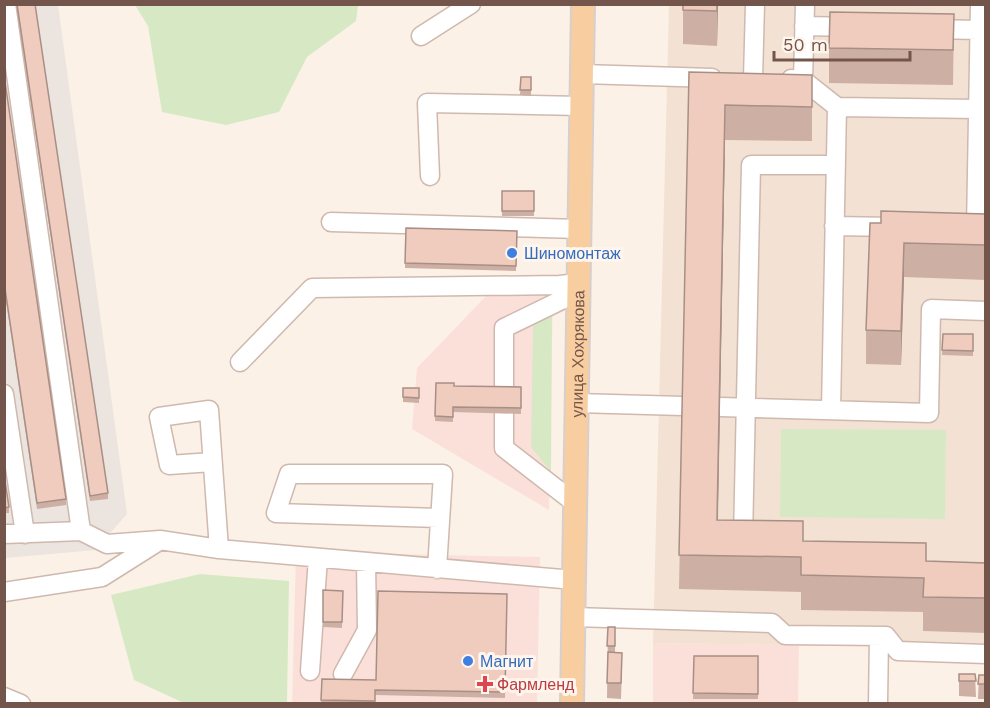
<svg xmlns="http://www.w3.org/2000/svg" width="990" height="708" font-family="'Work Sans',sans-serif">
  <style>
    .residential { fill: #f3e2d4 }
    .commercial { fill: #fbe0da }
    .industrial { fill: #ece4df }
    .green { fill: #d7e9c4 }
    .lines { fill: none; stroke-linecap: round; stroke-linejoin: round }
    .minor-casing { stroke: #cfb9af; stroke-width: 21 }
    .major-casing { stroke: #d8cfcd; stroke-width: 26 }
    .minor { stroke: #fff; stroke-width: 18 }
    .major { stroke: #f8cea0; stroke-width: 22 }
    .wall { fill: #ceafa3 }
    .shaded-wall { fill: #a88f85 }
    .building { fill: #f0ccbe; stroke: #a88f85; stroke-width: 1.5 }
    .shop-dot { fill: #3f7fe0; stroke: #fef5ec; stroke-width: 2 }
    .health-dot { fill: #e0444e; stroke: #fef5ec; stroke-width: 2 }
    .labels { text-anchor: middle; stroke-width: 6; stroke-linejoin: round; paint-order: stroke }
    .shop-label { font-size: 16px; fill: #366cbe; stroke: #fef5ec; text-anchor: start }
    .street-label { font-size: 16px; fill: #74554b; stroke: #fef5ec }
    .health-label { font-size: 16px; fill: #be3a42; stroke: #fef5ec; text-anchor: start }
  </style>
  <rect width="100%" height="100%" fill="#fcf1e6"/>
  <path class="residential" d="M 669,5 L 985,5 L 985,648 L 653,643 Z"/>
  <path class="commercial" d="M 553,287 L 549,510 L 412,429 L 417,368 L 486,296 Z
    M 296,552 L 540,557 L 537,703 L 292,704 Z
    M 653,643 L 799,645 L 798,703 L 653,704 Z"/>
  <path class="industrial" d="M 5,5 L 58,5 L 127,514 L 95,550 L 5,558 Z"/>
  <path class="green" d="M 135,5 L 358,5 L 356,21 L 307,57 L 279,112 L 226,125 L 162,112 L 148,26 Z
    M 552,313 L 551,472 L 531,447 L 533,324 Z
    M 781,429 L 946,430 L 945,519 L 780,517 Z
    M 200,574 L 289,581 L 287,703 L 184,703 L 134,680 L 111,595 Z"/>
  <g class="lines">
    <defs>
      <path id="minor" d="M 6,4 L 81,531
        M 804,26 L 854,27
        M 929,29 L 980,30
        M 421,36 L 471,4
        M 582,74 L 712,78
        M 753,79 L 755,4
        M 791,79 L 803,80 L 837,107 L 978,109
        M 803,80 L 805,4
        M 430,176 L 427,103 L 581,106
        M 331,222 L 579,229
        M 834,226 L 893,227
        M 976,229 L 980,4
        M 240,362 L 312,288 L 560,285 L 578,283
        M 4,394 L 25,534
        M 576,403 L 683,406
        M 720,407 L 929,413 L 931,309 L 986,311
        M 831,410 L 837,107
        M 212,462 L 169,465 L 159,417 L 209,410 L 219,549
        M 575,503 L 504,448 L 504,328 L 578,292
        M 4,534 L 81,531 L 107,544 L 160,540 L 219,549 L 574,580
        M 747,539 L 743,539 L 751,165 L 835,165
        M 437,569 L 443,474 L 289,474 L 276,513 L 439,518
        M 4,592 L 102,577 L 159,541
        M 573,617 L 772,623 L 785,635 L 886,636 L 898,651 L 986,654
        M 310,671 L 318,558
        M 343,674 L 367,630 L 366,562
        M 4,697 L 21,704
        M 878,704 L 879,636"/>
      <g id="major">
        <path id="s1" d="M 572,704 L 583,4"/>
      </g>
    </defs>
    <use href="#minor" class="minor-casing"/>
    <use href="#major" class="major-casing"/>
    <use href="#minor" class="minor"/>
    <use href="#major" class="major"/>
  </g>
  <path class="wall" d="M 16,4 L 35,4 L 108,493 L 108,499 L 90,501 Z
    M 683,4 L 718,4 L 717,46 L 683,44 Z
    M 954,14 L 953,85 L 829,83 L 829,48 Z
    M 689,72 L 812,75 L 812,141 L 725,140 L 718,520 L 803,541 L 926,561 L 986,563 L 986,633 L 923,631 L 923,612 L 801,610 L 801,592 L 679,589 Z
    M 4,75 L 66,499 L 66,505 L 37,509 L 4,288 Z
    M 521,77 L 531,77 L 531,96 L 520,95 Z
    M 502,191 L 534,191 L 534,216 L 502,216 Z
    M 986,214 L 986,280 L 904,277 L 901,365 L 866,364 L 866,330 L 881,223 Z
    M 406,228 L 517,231 L 516,271 L 405,268 Z
    M 943,334 L 973,334 L 973,356 L 942,355 Z
    M 436,383 L 454,386 L 521,387 L 521,414 L 453,412 L 453,422 L 435,421 Z
    M 403,388 L 419,388 L 419,403 L 403,402 Z
    M 4,475 L 9,507 L 9,513 L 4,513 Z
    M 323,590 L 343,591 L 342,628 L 323,627 Z
    M 507,594 L 505,698 L 375,695 L 375,704 L 321,704 L 322,679 L 376,680 Z
    M 608,627 L 615,627 L 615,653 L 622,668 L 621,699 L 607,698 Z
    M 694,656 L 758,656 L 758,699 L 693,699 Z
    M 959,674 L 975,674 L 976,697 L 959,696 Z
    M 979,675 L 986,675 L 986,699 L 978,699 Z"/>
  <path class="shaded-wall" d="M 717,4 L 718,4 L 717,46 Z
    M 725,105 L 725,140 L 717,554 L 717,520 Z
    M 904,243 L 904,277 L 901,365 L 901,331 Z"/>
  <path class="building" d="M 17,4 L 35,4 L 108,493 L 90,496 Z
    M 683,4 L 717,4 L 717,11 L 683,10 Z
    M 830,12 L 954,14 L 953,50 L 829,48 Z
    M 689,72 L 812,75 L 812,107 L 725,105 L 717,520 L 803,521 L 803,541 L 926,543 L 926,561 L 986,563 L 986,598 L 923,597 L 924,578 L 801,575 L 801,557 L 679,555 Z
    M 4,75 L 66,499 L 37,503 L 4,282 Z
    M 521,77 L 531,77 L 531,90 L 520,90 Z
    M 502,191 L 534,191 L 534,211 L 502,211 Z
    M 881,211 L 986,214 L 986,245 L 904,243 L 901,331 L 866,330 L 870,223 L 881,223 Z
    M 406,228 L 517,231 L 516,266 L 405,263 Z
    M 943,334 L 973,334 L 973,351 L 942,350 Z
    M 436,383 L 454,383 L 454,386 L 521,387 L 521,408 L 453,407 L 453,417 L 435,416 Z
    M 403,388 L 419,388 L 419,398 L 403,397 Z
    M 4,475 L 9,507 L 4,508 Z
    M 323,590 L 343,591 L 342,622 L 323,622 Z
    M 378,591 L 507,594 L 505,692 L 375,690 L 375,701 L 321,700 L 322,679 L 376,680 Z
    M 608,627 L 615,627 L 615,646 L 607,646 Z
    M 608,652 L 622,653 L 621,683 L 607,683 Z
    M 694,656 L 758,656 L 758,694 L 693,693 Z
    M 959,674 L 975,674 L 976,681 L 959,681 Z
    M 979,675 L 986,675 L 986,684 L 978,684 Z"/>
  <g class="shop-dot">
    <circle cx="512" cy="253" r="6"/>
    <circle cx="468" cy="661" r="6"/>
  </g>
  <path class="health-dot" d="M482 675h6v6h6v6h-6v6h-6v-6h-6v-6h6z"/>
  <g class="labels">
    <g class="shop-label">
      <text x="524" y="259">Шиномонтаж</text>
      <text x="480" y="667">Магнит</text>
    </g>
    <g class="street-label">
      <text dy="6" stroke="none"><textPath href="#s1" startOffset="350">улица Хохрякова</textPath></text>
    </g>
    <g class="health-label">
      <text x="497" y="690">Фармленд</text>
    </g>
  </g>
  <rect width="990" height="708" fill="none" stroke="#74554b" stroke-width="12"/>
  <path d="M774 51v9h136v-9" fill="none" stroke="#74554b" stroke-width="3"/>
  <text x="783" y="51" font-size="18" fill="#74554b" stroke="#fef5ec" stroke-width="4.5" paint-order="stroke">50 m</text>
</svg>
